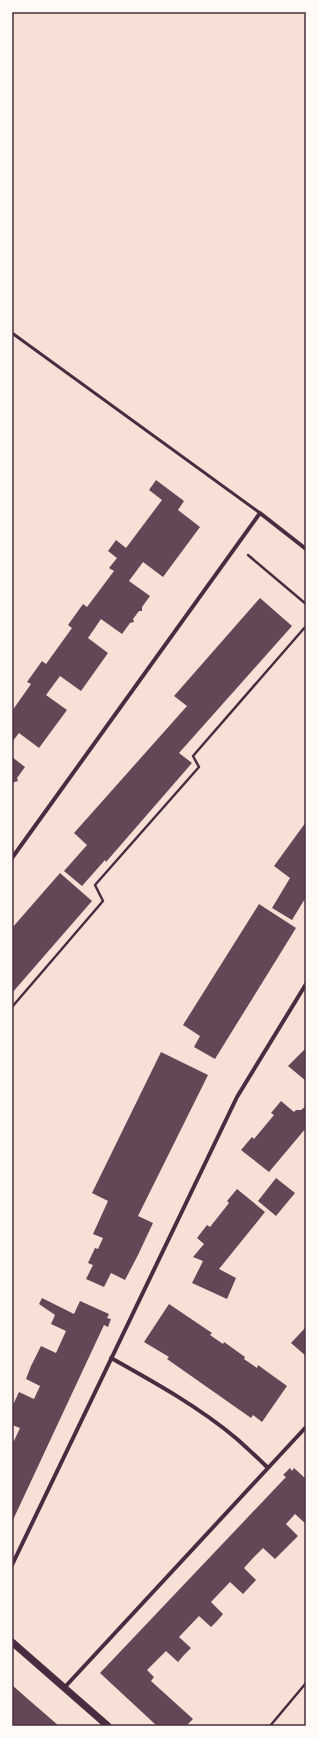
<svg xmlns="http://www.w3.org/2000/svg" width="318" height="1738" font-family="'Open Sans',sans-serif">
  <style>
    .building { fill: #644757 }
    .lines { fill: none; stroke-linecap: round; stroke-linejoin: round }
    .path { stroke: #4a2c40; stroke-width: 2.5 }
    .service { stroke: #4a2c40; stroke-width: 3 }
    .minor { stroke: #4a2c40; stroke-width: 4 }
    .tertiary { stroke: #4a2c40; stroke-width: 7 }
    .neatline { fill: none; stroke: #4a2c40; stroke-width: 1.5 }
  </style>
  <rect width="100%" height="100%" fill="#f7e1d7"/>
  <path class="building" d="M 156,480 L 184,501 L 178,510 L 200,527 L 163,577 L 143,562 L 129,581 L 150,596 L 142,607 L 142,611 L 139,611 L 133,619 L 134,622 L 130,623 L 122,634 L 101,619 L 88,638 L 108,653 L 81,691 L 60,676 L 46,695 L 67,710 L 39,748 L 19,733 L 12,742 L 12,711 L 31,684 L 27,682 L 42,661 L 46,664 L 72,628 L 68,625 L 83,604 L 87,607 L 114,571 L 109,568 L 117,558 L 108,551 L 116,540 L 126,548 L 162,500 L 149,490 Z
    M 260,598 L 292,626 L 179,753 L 192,763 L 106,862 L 105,860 L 82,886 L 64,871 L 87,845 L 74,833 L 187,706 L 174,696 Z
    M 12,757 L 25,767 L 17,778 L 18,781 L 14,782 L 12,786 Z
    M 306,822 L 306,897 L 292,920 L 272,908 L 290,878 L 274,866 Z
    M 60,873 L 92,901 L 12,993 L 12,928 Z
    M 259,904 L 296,928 L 215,1059 L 194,1047 L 200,1036 L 183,1025 Z
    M 306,1048 L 306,1081 L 288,1066 Z
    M 161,1052 L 208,1075 L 138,1216 L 153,1223 L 138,1255 L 125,1280 L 111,1273 L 104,1287 L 86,1279 L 93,1265 L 88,1263 L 95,1248 L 98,1249 L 103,1238 L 93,1234 L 108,1201 L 92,1193 Z
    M 281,1101 L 294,1112 L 296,1110 L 301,1110 L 306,1106 L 306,1128 L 269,1172 L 241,1150 L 252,1137 L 254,1139 L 274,1115 L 271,1113 Z
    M 276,1178 L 295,1193 L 276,1216 L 258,1201 Z
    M 237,1189 L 265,1212 L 219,1269 L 236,1278 L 227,1299 L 192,1283 L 203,1261 L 193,1257 L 204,1244 L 197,1238 L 207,1225 L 210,1227 L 229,1203 L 227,1201 Z
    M 42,1298 L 74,1314 L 80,1301 L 109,1314 L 107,1318 L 111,1319 L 108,1327 L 104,1325 L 12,1522 L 12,1440 L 14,1441 L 20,1428 L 12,1425 L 12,1407 L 19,1392 L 34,1399 L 40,1386 L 26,1379 L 31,1366 L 41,1346 L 56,1353 L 66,1331 L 51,1324 L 55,1315 L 39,1304 Z
    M 169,1304 L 212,1333 L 210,1335 L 223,1344 L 224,1342 L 245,1357 L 244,1359 L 257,1368 L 258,1365 L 287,1386 L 262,1422 L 253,1415 L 251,1418 L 167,1359 L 169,1357 L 144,1342 Z
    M 306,1327 L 306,1356 L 291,1343 Z
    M 290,1468 L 292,1471 L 294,1468 L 306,1479 L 306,1524 L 295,1514 L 286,1524 L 298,1536 L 275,1559 L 263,1548 L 253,1558 L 244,1568 L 256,1580 L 243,1594 L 230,1582 L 211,1602 L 223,1614 L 217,1621 L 211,1627 L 199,1616 L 179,1637 L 191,1648 L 184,1655 L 178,1662 L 166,1651 L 147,1670 L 154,1677 L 151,1681 L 193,1719 L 186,1726 L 157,1726 L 100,1673 L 286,1477 L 283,1475 Z
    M 12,1685 L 29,1700 L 59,1726 L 12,1726 Z"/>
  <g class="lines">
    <path class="path" d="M 248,555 L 306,604
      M 12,1007 L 103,901 L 95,885 L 199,767 L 193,756 L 306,626
      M 270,1726 L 306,1683"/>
    <path class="service" d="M 12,333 L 260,513"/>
    <path class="minor" d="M 12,858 L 260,513 L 306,549
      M 111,1358 C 154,1382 199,1407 237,1439 C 247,1448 258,1458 268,1468
      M 12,1565 L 237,1097 L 306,984
      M 64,1688 L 306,1427"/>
    <path class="tertiary" d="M 12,1642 L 108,1726"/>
  </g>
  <rect width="318" height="1738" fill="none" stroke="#fffaf5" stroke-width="26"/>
  <rect x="13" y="13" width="292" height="1712" class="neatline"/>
</svg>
